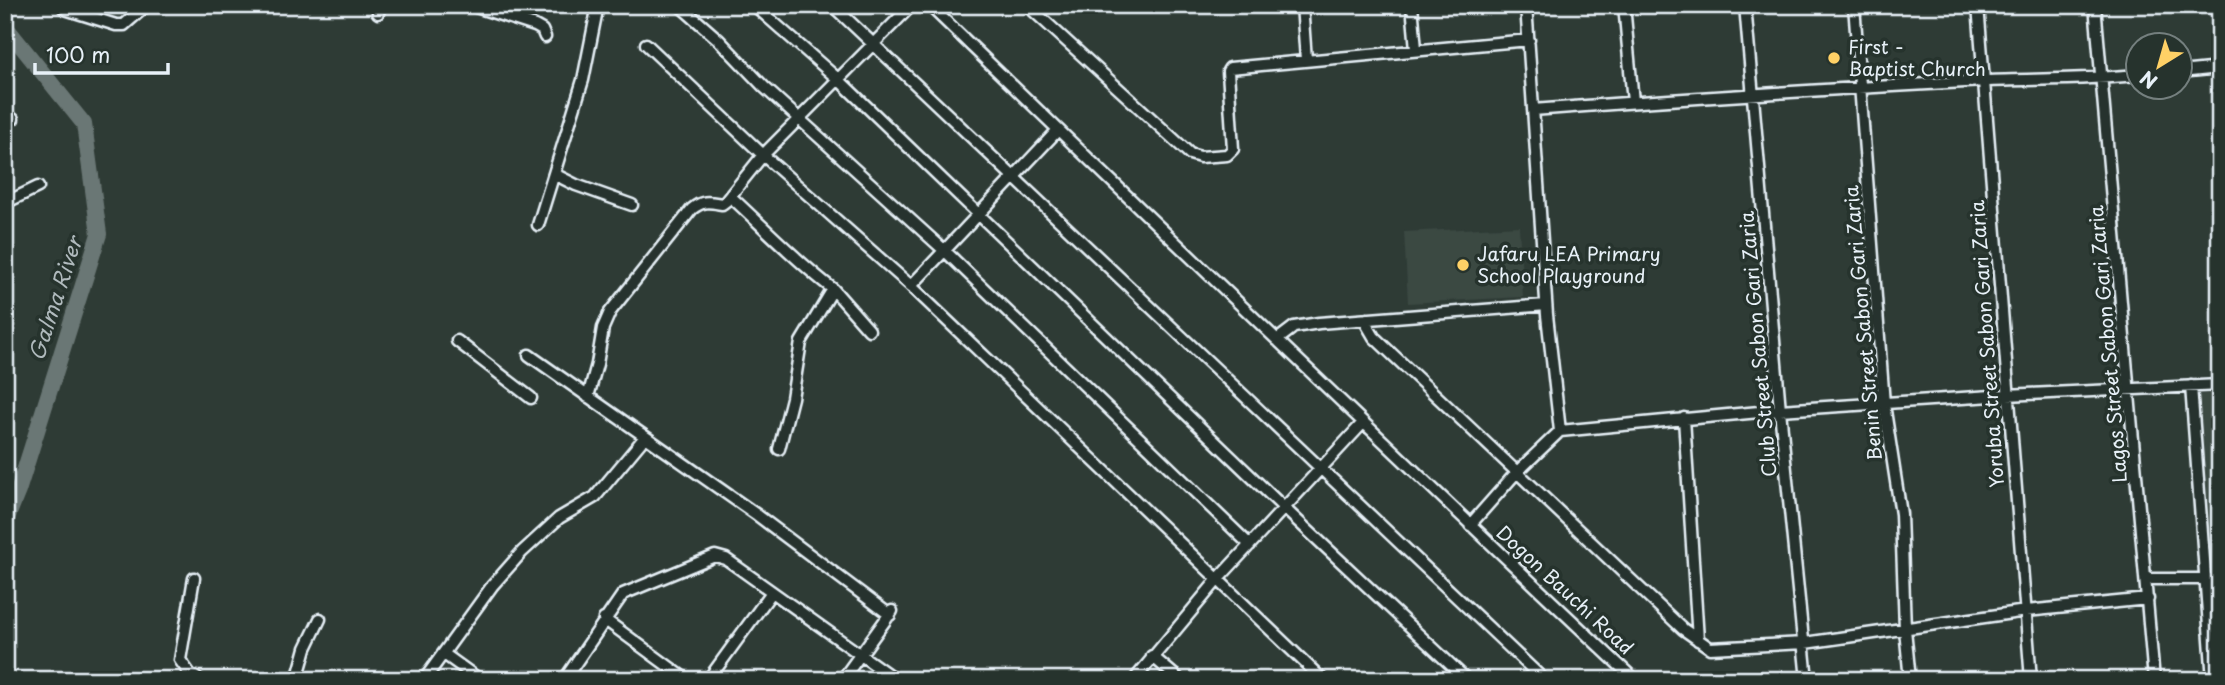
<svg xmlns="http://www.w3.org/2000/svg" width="2225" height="685" font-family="'Playpen Sans',sans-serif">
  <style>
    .built { fill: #3b4843 }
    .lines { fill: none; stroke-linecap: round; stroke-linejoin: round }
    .river { stroke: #6b7775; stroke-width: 16 }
    .minor-casing { stroke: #e8f1f8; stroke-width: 15 }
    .minor { stroke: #26332d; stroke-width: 10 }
    .poi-dot { fill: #ffd166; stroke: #26332d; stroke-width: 2.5 }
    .labels { text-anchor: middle; stroke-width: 7; stroke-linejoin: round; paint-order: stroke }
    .poi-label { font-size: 19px; fill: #e8f1f8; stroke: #26332d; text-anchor: start }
    .street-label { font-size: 19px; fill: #e8f1f8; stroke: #26332d }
    .water-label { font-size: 21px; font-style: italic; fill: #b0babd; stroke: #26332d }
  </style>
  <rect width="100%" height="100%" fill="#2e3b35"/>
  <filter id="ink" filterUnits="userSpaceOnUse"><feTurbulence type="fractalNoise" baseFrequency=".0143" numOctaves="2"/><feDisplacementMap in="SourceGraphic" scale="14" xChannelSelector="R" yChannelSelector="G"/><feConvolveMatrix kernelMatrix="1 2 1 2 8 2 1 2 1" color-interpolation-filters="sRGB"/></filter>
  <g filter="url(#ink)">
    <path class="built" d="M 1519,226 L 1523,297 L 1408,303 L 1404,232 Z
      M 2220,392 L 2220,680 L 2217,680 L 2198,395 Z"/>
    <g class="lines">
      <path class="river" d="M 5,26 L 84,124 L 99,234 L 18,491 L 5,523"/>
      <defs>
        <path id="minor" d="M 61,5 L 65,9 L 116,25 L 124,25 L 147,5
          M 470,5 L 535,26 L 542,30 L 545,37
          M 679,5 L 719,40 L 764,87 L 945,251 L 1250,545
          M 754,5 L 839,80 L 1284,508 L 1467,680
          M 832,5 L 1544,680
          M 929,5 C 1163,231 1398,457 1635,680
          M 1027,5 L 1190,154 L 1200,157 L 1227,155 L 1233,149 L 1228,71 L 1230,68 L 1529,40
          M 1302,5 L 1306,60
          M 1412,5 L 1416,49
          M 1526,5 L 1547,315 L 1560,431
          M 1624,5 L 1633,102
          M 1745,5 L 1780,410 L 1807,680
          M 1854,5 L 1884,404 L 1901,514 L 1905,629 L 1910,680
          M 1978,5 L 2031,680
          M 2095,5 L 2154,680
          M 378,13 L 381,5
          M 646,44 L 763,155 L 911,286 L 1323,680
          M 2180,72 L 2220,68
          M 1533,110 C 1683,98 1833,89 1984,81 C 2035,79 2086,80 2138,75
          M 5,121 L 13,119
          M 554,174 L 576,185 L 632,205
          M 730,196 C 764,227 796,261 833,289 L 801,342 L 792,398 L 779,449
          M 5,203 L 38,187
          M 538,225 L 583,80 L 598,5
          M 911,286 L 1058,130
          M 833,289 L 869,330
          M 1367,319 L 1367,325 L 1374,337 L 1683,629 L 1710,648 L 1805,643 L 2026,611 L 2148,599
          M 1277,340 L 1294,327 L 1319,323 L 1546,305
          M 457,341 L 531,398
          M 529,355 L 757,515 L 890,615
          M 2191,386 L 2213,680
          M 588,397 L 597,364 L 603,328 L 610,312 L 692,209 C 703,200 709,202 722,204 L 726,201 L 763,155 L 912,5
          M 1684,418 L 1698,640
          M 1470,525 L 1516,473 L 1560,431 L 1780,410 L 2007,395 L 2220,385
          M 194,578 L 180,660 L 190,674 L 200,680
          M 2146,579 L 2220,579
          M 604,619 L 687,680
          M 444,654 L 480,680
          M 1152,656 L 1180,680
          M 297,680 L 306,648 L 320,619
          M 424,680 L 492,586 L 522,552 L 559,518 L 595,497 L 645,437
          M 564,680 L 623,594 L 715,556 L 726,559 L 896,680
          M 708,680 L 772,592
          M 842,680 L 892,611
          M 1134,680 L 1219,578 L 1362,424"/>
      </defs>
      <use href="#minor" class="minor-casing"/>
      <use href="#minor" class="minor"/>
    </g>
  </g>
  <g class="poi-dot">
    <circle cx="1834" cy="58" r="7"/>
    <circle cx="1463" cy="265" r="7"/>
  </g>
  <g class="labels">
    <g class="poi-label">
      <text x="1848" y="54">First -<tspan x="1848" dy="22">Baptist Church</tspan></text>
      <text x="1477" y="261">Jafaru LEA Primary<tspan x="1477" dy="22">School Playground</tspan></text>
    </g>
    <g class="street-label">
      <text transform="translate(1863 323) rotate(-95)" y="7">Benin Street Sabon Gari Zaria</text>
      <text transform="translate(1758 344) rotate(-95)" y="7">Club Street Sabon Gari Zaria</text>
      <text transform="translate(1987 344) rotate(-94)" y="7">Yoruba Street Sabon Gari Zaria</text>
      <text transform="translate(2108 344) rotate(-95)" y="7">Lagos Street Sabon Gari Zaria</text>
      <text transform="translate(1565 590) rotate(43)" y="7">Dogon Bauchi Road</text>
    </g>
    <g class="water-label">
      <text transform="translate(56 299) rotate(-72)" y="7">Galma River</text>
    </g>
  </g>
  <rect width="2225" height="685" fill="none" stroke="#26332d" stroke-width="28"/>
  <rect x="14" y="14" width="2197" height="657" fill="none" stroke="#e8f1f8" stroke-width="2.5" filter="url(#ink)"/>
  <g transform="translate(2159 66) rotate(217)"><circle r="33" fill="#26332d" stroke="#747f7e" stroke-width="2"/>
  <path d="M0-5L12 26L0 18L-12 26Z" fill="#ffd166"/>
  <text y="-10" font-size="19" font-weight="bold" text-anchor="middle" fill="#e8f1f8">N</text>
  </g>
  <path d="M35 63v10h133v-10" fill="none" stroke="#e8f1f8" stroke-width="3.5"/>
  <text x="46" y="63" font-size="21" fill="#e8f1f8" stroke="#26332d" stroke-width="5" paint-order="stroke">100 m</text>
</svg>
